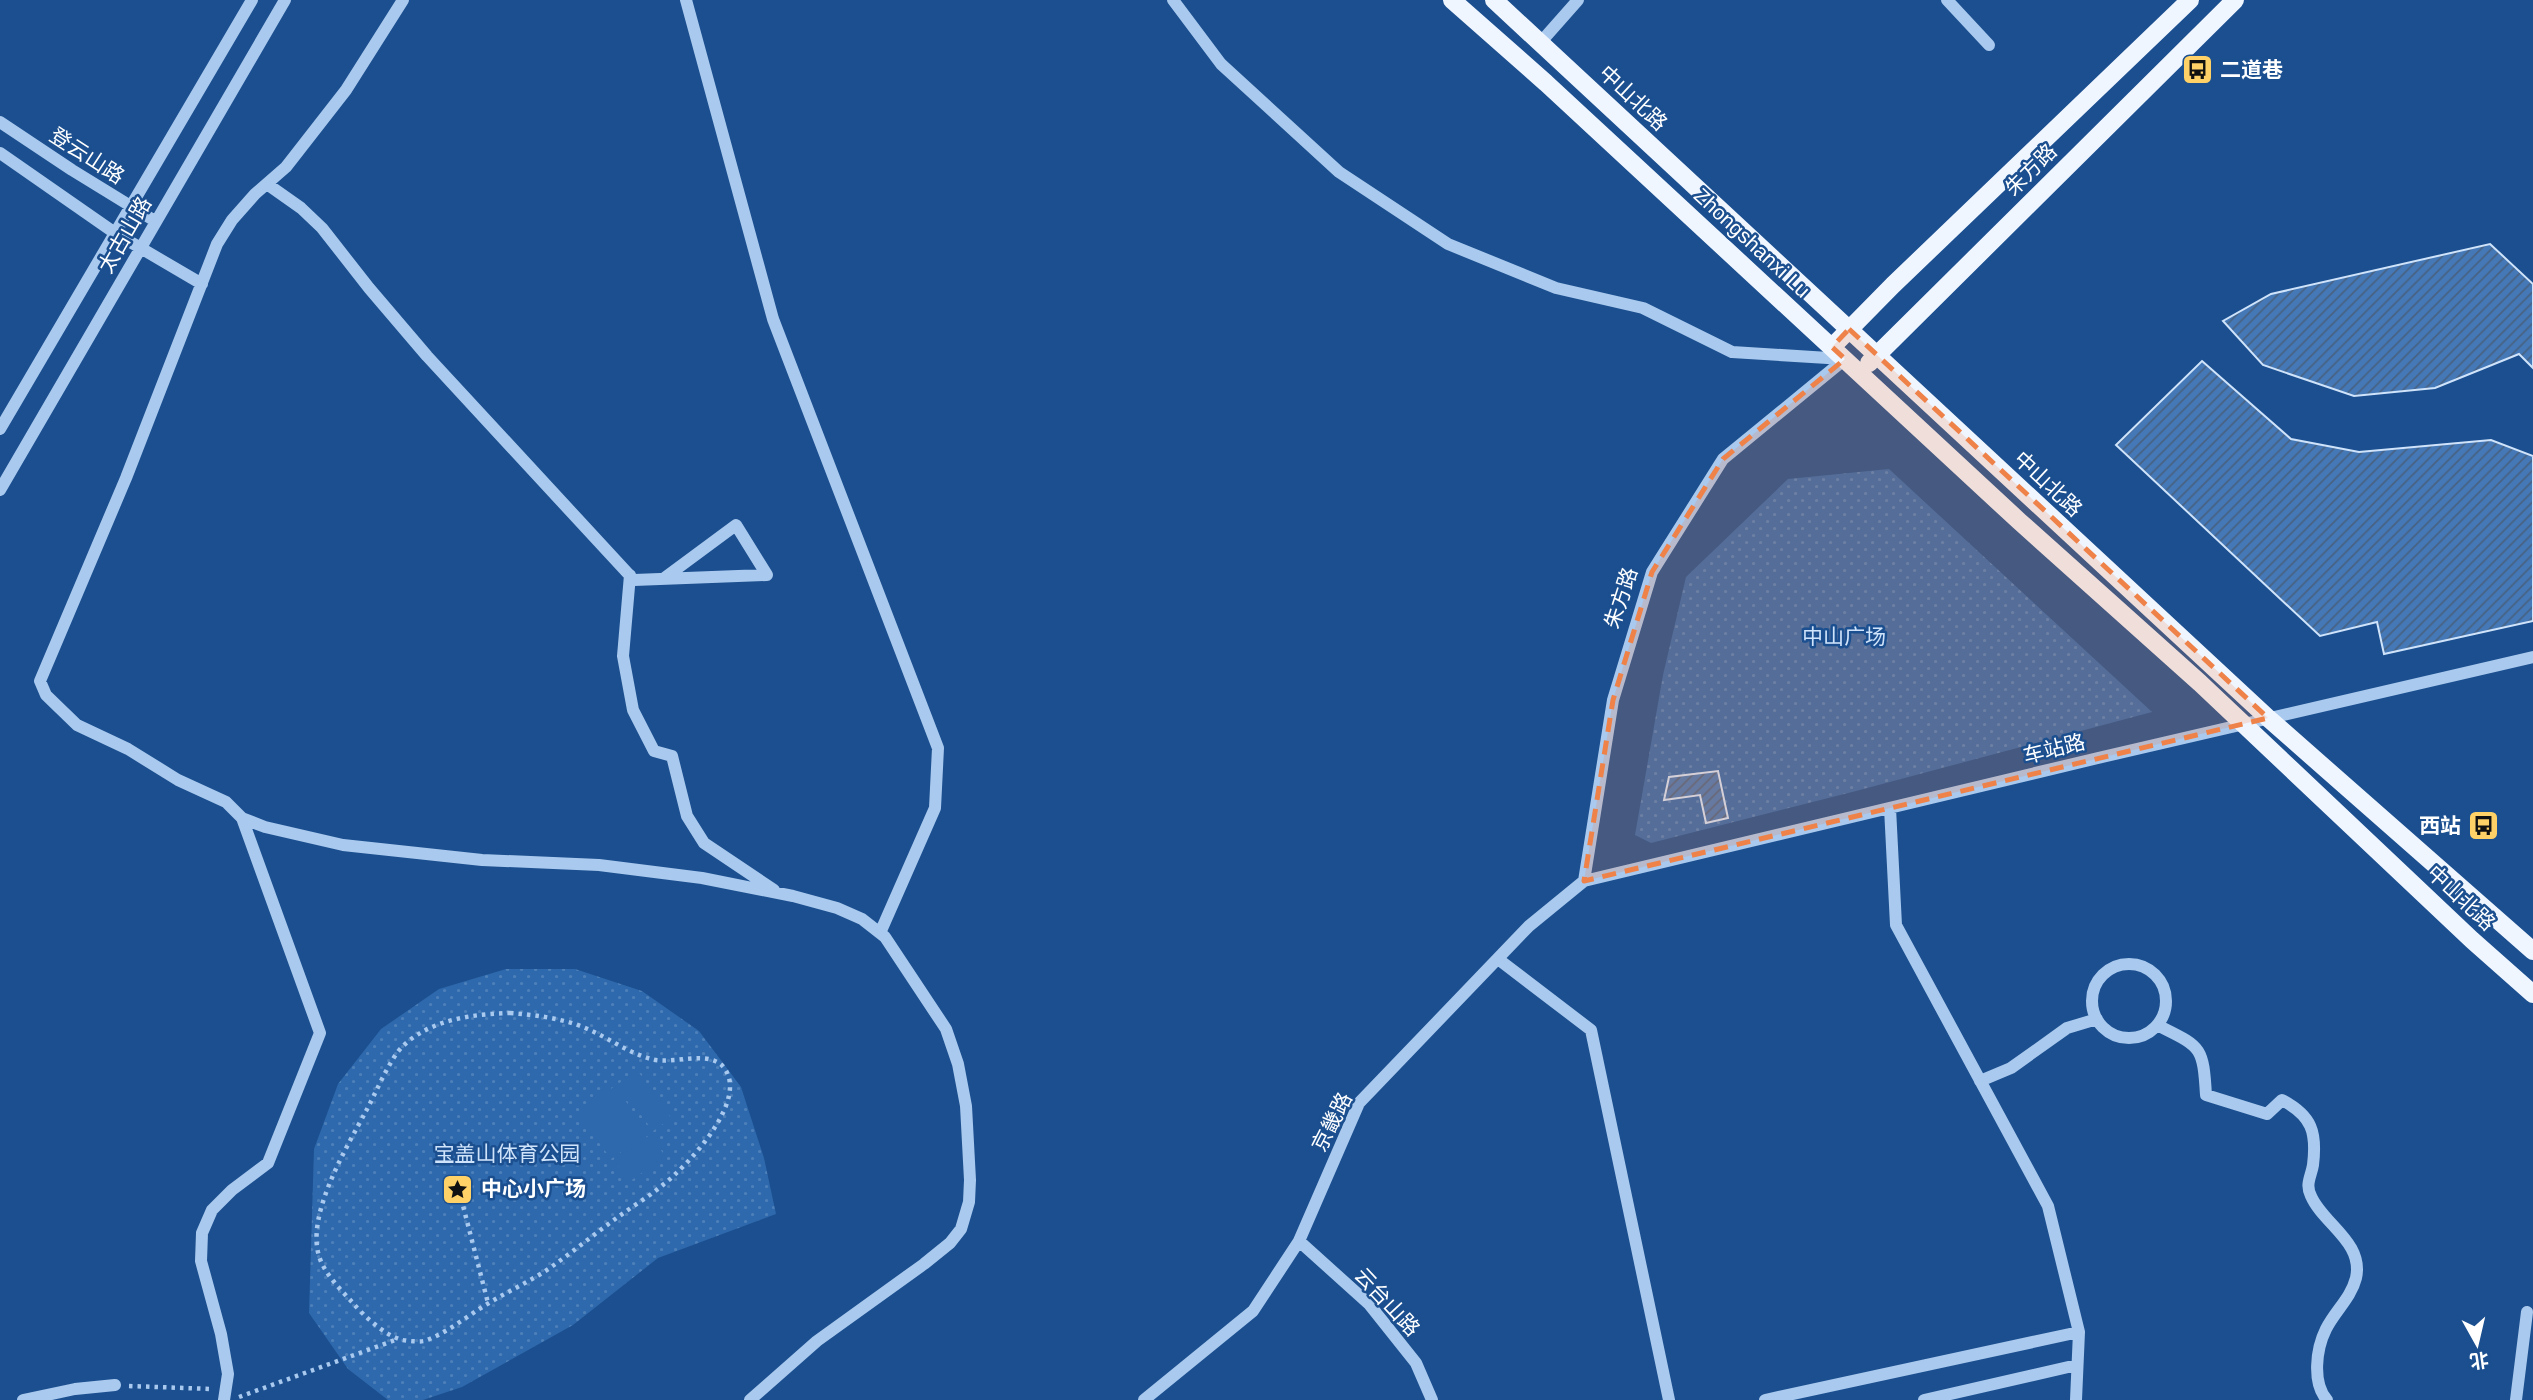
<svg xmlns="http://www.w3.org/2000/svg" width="2533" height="1400" font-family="Arial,'Noto Sans SC',sans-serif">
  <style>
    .green { fill: url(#green-dots) }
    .pitch { fill: #2e69ad }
    .building { fill: url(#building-hatch); stroke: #cfe3fa; stroke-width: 2 }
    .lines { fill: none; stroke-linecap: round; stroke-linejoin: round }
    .path { stroke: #a9c9ee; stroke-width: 4.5; stroke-dasharray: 3.5 5; stroke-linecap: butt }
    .minor { stroke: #a9c9ee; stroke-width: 12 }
    .major { stroke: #f0f6ff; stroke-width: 18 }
    .marked { fill: #ee8249; fill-opacity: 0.2; stroke: #ee8249; stroke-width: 5; stroke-dasharray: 14 9; stroke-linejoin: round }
    .labels { text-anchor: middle; stroke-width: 5; stroke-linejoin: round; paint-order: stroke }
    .poi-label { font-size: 21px; font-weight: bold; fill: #fff; stroke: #1b4f8f; text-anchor: start }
    .street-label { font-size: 21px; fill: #fff; stroke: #1b4f8f }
    .park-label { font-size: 21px; fill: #cfe3fa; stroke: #1b4f8f }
  </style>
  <defs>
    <pattern id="green-dots" width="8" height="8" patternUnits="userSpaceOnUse" patternTransform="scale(1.75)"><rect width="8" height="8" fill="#2e69ad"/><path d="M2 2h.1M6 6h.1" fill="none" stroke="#4d80b9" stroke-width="1.8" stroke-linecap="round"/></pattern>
    <pattern id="building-hatch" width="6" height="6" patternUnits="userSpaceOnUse" patternTransform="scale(1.75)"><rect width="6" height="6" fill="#4478b7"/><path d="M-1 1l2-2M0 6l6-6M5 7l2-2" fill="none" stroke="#486282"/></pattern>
  </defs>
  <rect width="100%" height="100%" fill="#1b4f8f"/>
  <path class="green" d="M 1889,469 L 2152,712 L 1856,791 L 1651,843 L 1635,835 L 1663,675 L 1686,577 L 1788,479 Z
    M 506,969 L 575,969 L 642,991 L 699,1031 L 741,1087 L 764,1158 L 776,1214 L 658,1258 L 573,1325 L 462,1387 L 423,1400 L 388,1400 L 348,1369 L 309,1313 L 314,1149 L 338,1084 L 381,1029 L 439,989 Z"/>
  <path class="pitch" d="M 637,1070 L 671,1118 L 653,1131 L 618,1084 Z
    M 615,1086 L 648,1133 L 611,1159 L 578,1113 Z
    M 650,1135 L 665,1156 L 629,1182 L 614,1160 Z"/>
  <path class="building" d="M 2490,244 L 2533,284 L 2533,368 L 2519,354 L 2435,388 L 2354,396 L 2263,365 L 2223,321 L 2271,294 Z
    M 2202,361 L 2291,439 L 2359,452 L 2491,440 L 2533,456 L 2533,621 L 2384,654 L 2377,622 L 2320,636 L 2116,445 Z
    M 1718,771 L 1728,818 L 1706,823 L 1700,795 L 1664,800 L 1669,777 Z"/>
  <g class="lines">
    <path class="path" d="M 510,1013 C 535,1015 560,1018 583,1027 C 606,1036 626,1052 651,1059 C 675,1066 717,1045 728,1075 C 741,1108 688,1165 664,1184 C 650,1196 633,1206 618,1217 C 593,1235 569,1255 544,1272 C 526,1283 507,1292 489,1303 C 468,1315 448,1333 424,1341 C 418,1342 408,1341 402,1340 C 384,1335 364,1316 352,1302 C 340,1289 324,1273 319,1256 C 306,1214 347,1147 366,1111 C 375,1095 390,1058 403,1046 C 431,1019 474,1014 510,1013 Z
      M 459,1190 L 488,1303
      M 129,1386 L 211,1389
      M 239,1397 L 398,1339"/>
    <path class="minor" d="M 403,0 L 346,90 L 286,167 L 255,194 L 232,220 L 217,244 L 126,478 L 40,681 L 46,695 L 77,725 L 128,749 L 178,780 L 226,802 L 242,818 L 265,827 L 343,845 L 482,860 L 599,865 L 702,878 L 793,896 L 837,908 L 862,919 L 885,937 L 946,1029 L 958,1064 L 966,1106 L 970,1180 L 969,1202 L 961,1229 L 950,1243 L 924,1264 L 817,1341 L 750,1400
      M 686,0 L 773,319 L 938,748 L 935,808 L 880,933
      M 1173,0 L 1221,64 L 1339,172 L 1448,244 L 1556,288 L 1643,308 L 1732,352 L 1844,359
      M 1947,0 L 1989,45
      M 1540,43 L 1578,0
      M 0,122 L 72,170 L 155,221
      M 0,153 L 115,233 L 202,284
      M 267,184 L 301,208 L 322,228 L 369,288 L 427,356 L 634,580 L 767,575 L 736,525 L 663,579
      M 0,429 L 252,0
      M 0,490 L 285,0
      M 630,575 L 623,656 L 633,710 L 654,751 L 672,756 L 687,816 L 704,843 L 774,890
      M 1890,808 L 1896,925 L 2048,1206 L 2079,1332 L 2076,1400
      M 1584,881 L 1613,700 L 1652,572 L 1723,459 L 1845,359
      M 1498,959 L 1591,1030 L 1669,1400
      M2092 1001a37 37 0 1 1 74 0a37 37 0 1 1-74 0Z
      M 2157,1025 C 2201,1047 2203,1045 2206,1095 L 2267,1114 L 2282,1100 C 2312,1116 2317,1132 2313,1165 C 2311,1177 2305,1184 2311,1196 C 2323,1224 2364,1242 2356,1278 C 2351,1298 2335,1311 2326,1329 C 2316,1349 2312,1383 2327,1400
      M 1980,1081 L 2011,1068 L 2067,1028 L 2097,1019
      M 1299,1241 L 1369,1304 L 1416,1363 L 1432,1400
      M 23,1400 L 75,1389 L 115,1385
      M 224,1400 L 228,1374 L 221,1334 L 201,1261 L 202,1233 L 212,1210 L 232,1190 L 268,1163 L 320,1033 L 242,818
      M 1144,1400 L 1253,1311 L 1299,1241 L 1359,1103 L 1529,926 L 1584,881 L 2098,758 L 2533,657
      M 1765,1400 L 2079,1332
      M 1924,1400 L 2077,1365
      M 2516,1400 L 2527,1312"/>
    <path class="major" d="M 1452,0 L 1546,83 L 2019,521 L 2200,683 L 2472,940 L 2533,994
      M 1494,0 L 2268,718 L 2533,951
      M 1832,347 L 1893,285 L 2190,0
      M 1869,363 L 2235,0"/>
  </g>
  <path class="marked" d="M 1849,329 L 2268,718 L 1584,881 L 1613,700 L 1652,572 L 1723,459 L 1845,359 L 1832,347 Z"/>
  <defs>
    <symbol id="bus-square" viewBox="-11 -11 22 22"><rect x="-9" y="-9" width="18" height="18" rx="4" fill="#ffd166" stroke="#1b4f8f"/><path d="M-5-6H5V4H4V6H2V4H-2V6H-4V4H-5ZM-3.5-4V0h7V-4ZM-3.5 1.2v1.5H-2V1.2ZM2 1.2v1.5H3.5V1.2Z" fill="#111"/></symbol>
    <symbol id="sight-square" viewBox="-11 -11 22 22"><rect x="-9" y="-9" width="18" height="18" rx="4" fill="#ffd166" stroke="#1b4f8f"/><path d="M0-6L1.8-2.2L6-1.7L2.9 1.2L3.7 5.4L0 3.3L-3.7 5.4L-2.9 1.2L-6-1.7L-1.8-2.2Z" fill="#111"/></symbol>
  </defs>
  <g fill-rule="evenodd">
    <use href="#bus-square" x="2180" y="52" width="35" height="35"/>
    <use href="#bus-square" x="2466" y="808" width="35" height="35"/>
    <use href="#sight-square" x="440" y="1172" width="35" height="35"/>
  </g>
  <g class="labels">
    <g class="poi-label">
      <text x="2220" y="77">二道巷</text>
      <text x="2461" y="833" text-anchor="end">西站</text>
      <text x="481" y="1196">中心小广场</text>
    </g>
    <g class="street-label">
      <text transform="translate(1633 98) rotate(43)" y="7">中山北路</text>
      <text transform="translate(87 156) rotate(33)" y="7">登云山路</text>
      <text transform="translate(2031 170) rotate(-45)" y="7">朱方路</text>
      <text transform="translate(125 235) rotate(-60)" y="7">太古山路</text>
      <text transform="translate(1752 243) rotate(43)" y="7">Zhongshanxi Lu</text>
      <text transform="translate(2048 484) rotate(43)" y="7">中山北路</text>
      <text transform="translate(1621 598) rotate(-72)" y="7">朱方路</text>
      <text transform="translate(2054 749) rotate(-14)" y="7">车站路</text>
      <text transform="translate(2461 898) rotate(43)" y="7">中山北路</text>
      <text transform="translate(1332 1122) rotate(-63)" y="7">京畿路</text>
      <text transform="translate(1387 1302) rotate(47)" y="7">云台山路</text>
    </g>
    <g class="park-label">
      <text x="1844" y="644">中山广场</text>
      <text x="507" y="1161">宝盖山体育公园</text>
    </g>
  </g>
  <g transform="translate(2477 1344) rotate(172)" stroke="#1b4f8f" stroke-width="5" paint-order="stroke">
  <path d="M0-5L12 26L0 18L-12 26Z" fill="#ffffff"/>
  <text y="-10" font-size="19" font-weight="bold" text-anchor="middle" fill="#ffffff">北</text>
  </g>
</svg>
